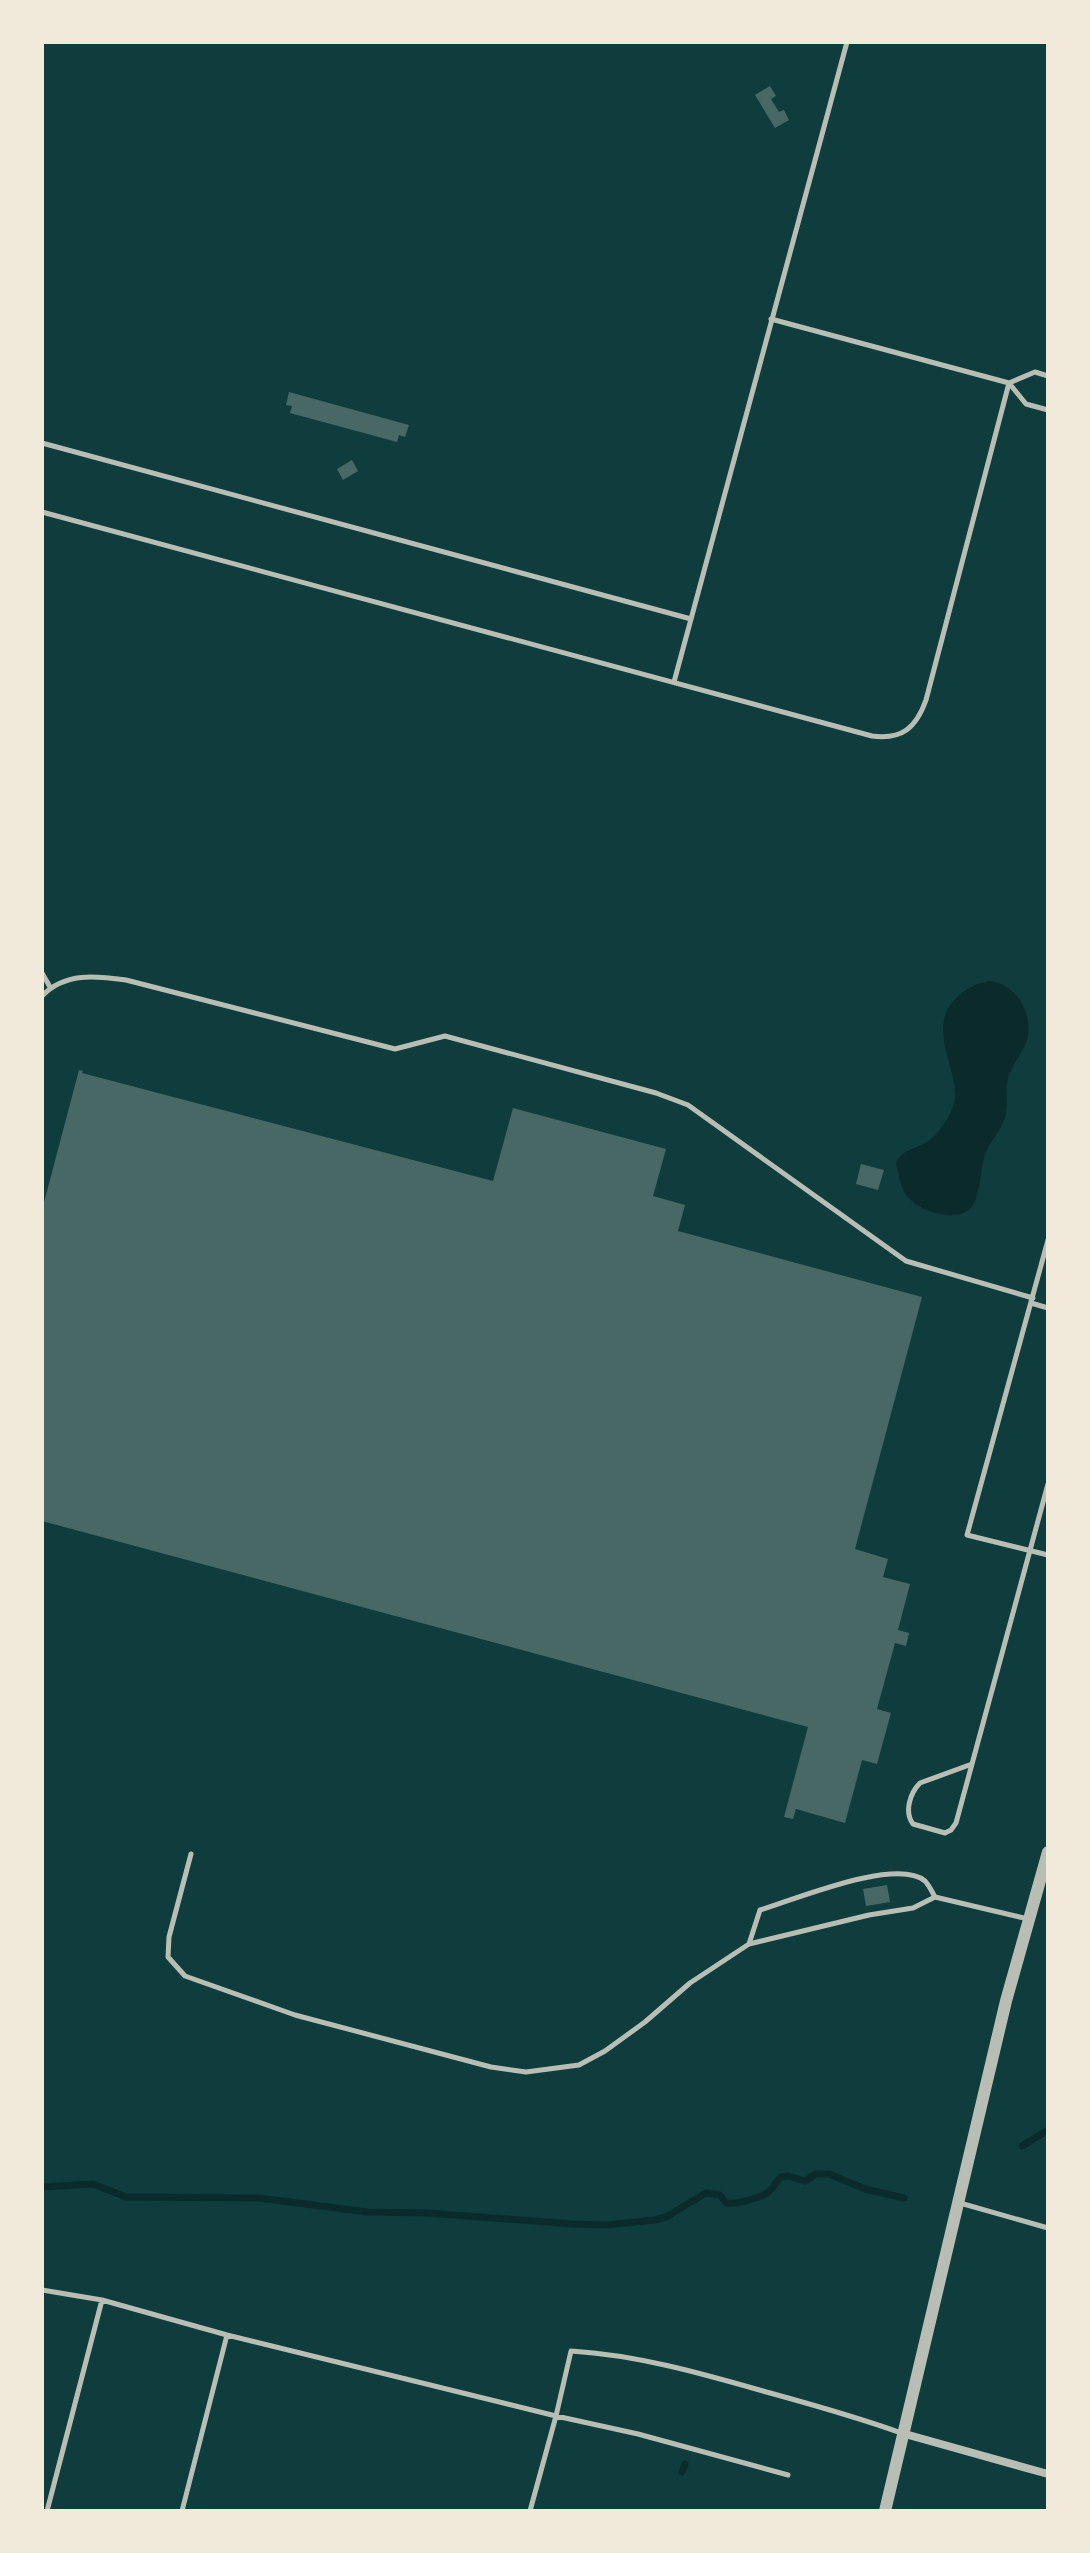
<svg xmlns="http://www.w3.org/2000/svg" width="1090" height="2553" font-family="'Noto Sans',sans-serif">
  <style>
    .water { fill: #0a2a2b }
    .lines { fill: none; stroke-linecap: round; stroke-linejoin: round }
    .stream { stroke: #0a2a2b; stroke-width: 7 }
    .building { fill: #486865 }
    .service { stroke: #b8beb3; stroke-width: 5 }
    .minor { stroke: #b8beb3; stroke-width: 8 }
    .tertiary { stroke: #b8beb3; stroke-width: 12 }
  </style>
  <rect width="100%" height="100%" fill="#0f3d3e"/>
  <path class="water" d="M 989,981 C 1016,983 1034,1014 1027,1040 C 1023,1053 1012,1064 1008,1078 C 1005,1090 1008,1102 1006,1114 C 1003,1128 991,1140 986,1152 C 980,1167 981,1200 969,1210 C 954,1222 919,1211 908,1197 C 900,1188 899,1174 896,1163 C 903,1149 915,1149 927,1142 C 938,1135 948,1119 953,1107 C 965,1076 923,1031 956,998 C 967,988 975,984 989,981 Z"/>
  <g class="lines">
    <path class="stream" d="M 1022,2146 L 1048,2130
      M 42,2187 L 93,2184 L 126,2197 L 259,2198 L 367,2212 L 427,2213 L 573,2224 L 606,2225 L 655,2220 L 666,2217 L 706,2193 L 720,2195 L 726,2203 C 737,2204 757,2199 767,2193 C 773,2189 776,2182 781,2177 L 788,2176 L 805,2181 L 816,2174 L 829,2174 L 865,2189 L 904,2198
      M 682,2472 L 685,2464"/>
  </g>
  <path class="building" d="M 770,86 L 776,96 L 771,99 L 779,112 L 784,110 L 789,120 L 775,128 L 755,95 Z
    M 289,392 L 409,425 L 405,437 L 399,435 L 397,442 L 290,413 L 292,406 L 286,405 Z
    M 352,460 L 358,471 L 343,480 L 337,469 Z
    M 79,1070 L 83,1071 L 82,1073 L 493,1181 L 513,1108 L 666,1149 L 653,1196 L 685,1205 L 678,1231 L 922,1297 L 855,1549 L 888,1559 L 883,1577 L 910,1584 L 898,1630 L 909,1633 L 906,1646 L 895,1643 L 877,1709 L 891,1713 L 877,1764 L 862,1760 L 845,1823 L 796,1809 L 793,1819 L 784,1817 L 808,1727 L 42,1521 L 42,1210 Z
    M 861,1164 L 884,1170 L 878,1190 L 856,1184 Z
    M 887,1885 L 890,1902 L 866,1906 L 863,1889 Z"/>
  <g class="lines">
    <path class="service" d="M 771,319 L 1009,383 L 1026,404 L 1048,410
      M 1009,383 L 1035,372 L 1048,376
      M 42,443 L 691,619
      M 42,512 L 872,736 C 902,740 916,728 926,700 L 1009,383
      M 674,682 L 847,42
      M 42,973 L 50,987
      M 42,996 C 65,972 96,976 126,980 L 395,1049 L 445,1036 L 656,1093 L 688,1105 L 906,1261 L 1033,1298
      M 1048,1240 L 967,1535 L 1048,1555
      M 1031,1303 L 1048,1308
      M 972,1764 L 956,1823 L 951,1830 L 945,1833 L 913,1824 C 904,1812 910,1793 920,1783 L 972,1764 L 1048,1484
      M 191,1854 L 169,1937 L 168,1957 L 185,1976 L 295,2015 L 491,2067 L 526,2072 L 579,2065 L 605,2051 L 645,2022 L 690,1983 L 749,1944 L 869,1915 L 913,1908 L 935,1897 L 1028,1919
      M 749,1944 L 760,1910 C 794,1900 896,1857 925,1881 C 929,1885 932,1892 935,1897
      M 960,2203 L 1048,2228
      M 42,2290 L 102,2300 L 227,2335 L 556,2416 L 571,2351 C 637,2355 700,2373 763,2391 C 810,2404 858,2417 904,2434
      M 47,2511 L 102,2300
      M 182,2511 L 227,2335
      M 530,2511 L 556,2416 L 638,2434 L 788,2475"/>
    <path class="minor" d="M 905,2434 L 1048,2474"/>
    <path class="tertiary" d="M 885,2511 L 1006,2001 L 1048,1852"/>
  </g>
  <rect width="1090" height="2553" fill="none" stroke="#f1e9da" stroke-width="88"/>
</svg>
